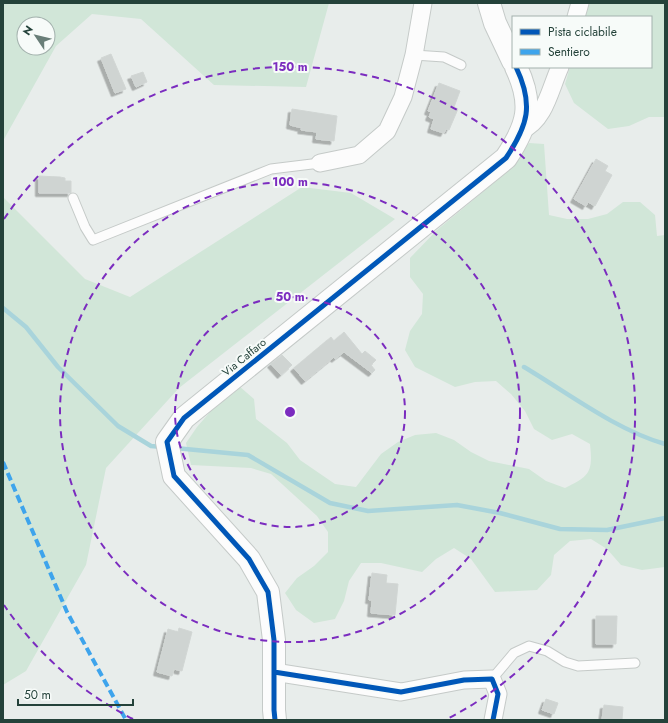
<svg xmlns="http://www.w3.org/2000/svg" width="668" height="723" font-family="Jost,sans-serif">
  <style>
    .green { fill: #d1e6d8; fill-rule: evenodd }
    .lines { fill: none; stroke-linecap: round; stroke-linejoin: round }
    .stream { stroke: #a9d4db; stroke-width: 4.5 }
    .building { fill: #cfd4d2; stroke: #d1d6d4; filter: url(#shadow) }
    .service-casing { stroke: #c5cac8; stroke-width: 11 }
    .minor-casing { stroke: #c5cac8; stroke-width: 19 }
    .tertiary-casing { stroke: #c5cac8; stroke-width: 24 }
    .service { stroke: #fcfcfc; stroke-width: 9 }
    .minor { stroke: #fcfcfc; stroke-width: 17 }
    .tertiary { stroke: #fcfcfc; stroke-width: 22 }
    .quiet { stroke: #3ea4ec; stroke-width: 4; stroke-dasharray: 8 4; stroke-linecap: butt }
    .cycleway-casing { stroke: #f7fbf9; stroke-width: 8 }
    .cycleway { stroke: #0057b8; stroke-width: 5 }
    .ring { fill: none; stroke: #7b2cbf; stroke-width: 2; stroke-dasharray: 7 5 }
    .labels { text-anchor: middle; stroke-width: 4; stroke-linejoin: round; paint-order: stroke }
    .street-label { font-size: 11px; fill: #24423a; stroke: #f7fbf9 }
    .centre { fill: #7b2cbf; stroke: #f7fbf9; stroke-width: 2 }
    .ring-label { font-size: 12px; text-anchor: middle; font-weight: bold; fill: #7b2cbf; stroke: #f7fbf9; stroke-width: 4; stroke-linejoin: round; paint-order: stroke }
  </style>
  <defs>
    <filter id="shadow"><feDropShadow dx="-3.5" dy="3.5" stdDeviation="0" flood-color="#0004"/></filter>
  </defs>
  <rect width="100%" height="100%" fill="#e8edeb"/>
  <path class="green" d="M 3,3 L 329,3 L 306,87 L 214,85 L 141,19 L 92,14 L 56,46 L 3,141 ZM 24,24 L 48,24 L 48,48 L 24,48 Z
    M 590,3 L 665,3 L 665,117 L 649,117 L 629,126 L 608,129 L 574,103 L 565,84 L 570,67 L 651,67 L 651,17 L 584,17 Z
    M 529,143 L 544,144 L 549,215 L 567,219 L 588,219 L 607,214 L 623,202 L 640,202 L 655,215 L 657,236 L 665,235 L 665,567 L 642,570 L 621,565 L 607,549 L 591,539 L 570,541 L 554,555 L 551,575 L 537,590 L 495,592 L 471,559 L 454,548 L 436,559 L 422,572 L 381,563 L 361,563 L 349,581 L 344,601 L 335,619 L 314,623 L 296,610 L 285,593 L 297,578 L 314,566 L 328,552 L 328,532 L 317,516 L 271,474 L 251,468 L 191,465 L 186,443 L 197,427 L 210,412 L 222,396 L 239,386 L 254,399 L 256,419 L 287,443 L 300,460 L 335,484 L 356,487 L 381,454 L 398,442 L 415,435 L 436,433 L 454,440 L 471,452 L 489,461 L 529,469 L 546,481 L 565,488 C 590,476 593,472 590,444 L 572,434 L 552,440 L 534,429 L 525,411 L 511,394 L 496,381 L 475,382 L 455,387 L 415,367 L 405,350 L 410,331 L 422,314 L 423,294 L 410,277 L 410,258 L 437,230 L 508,171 Z
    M 302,187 L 351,193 L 395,219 L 179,388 L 106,468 L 86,565 L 26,671 L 3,685 L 3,197 L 85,279 L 130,297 Z"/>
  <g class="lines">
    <path class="stream" d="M 3,308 L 26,327 L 58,367 L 118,426 L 151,446 L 162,447
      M 524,367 C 568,393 616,430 665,444
      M 175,448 L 248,455 L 330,503 L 368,511 L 457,505 L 500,513 L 560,529 L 607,530 L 665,518"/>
  </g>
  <path class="building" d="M 111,54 L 126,89 L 115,93 L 101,58 Z
    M 143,72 L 147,82 L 136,87 L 131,76 Z
    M 439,83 L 460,91 L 454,107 L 458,109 L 449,130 L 446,129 L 444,133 L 431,129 L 434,119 L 429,117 L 431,112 L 428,111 Z
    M 292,109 L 337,116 L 334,141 L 316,139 L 317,132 L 301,130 L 302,128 L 290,125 Z
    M 596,159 L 608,166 L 605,171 L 612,175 L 595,206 L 588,202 L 586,206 L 574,199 Z
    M 39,176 L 60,177 L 65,178 L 65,181 L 71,181 L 71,193 L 39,193 Z
    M 344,332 L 362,354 L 365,351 L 376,360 L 371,365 L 375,370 L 372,373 L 344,352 L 335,359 L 334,357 L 305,381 L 294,368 L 331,337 L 334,341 Z
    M 282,355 L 292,365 L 281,375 L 271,364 Z
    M 372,573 L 387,575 L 386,583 L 398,584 L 395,615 L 371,613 L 372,600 L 369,600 Z
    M 596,616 L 617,616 L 616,644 L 596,644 Z
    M 179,628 L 192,632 L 182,671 L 174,669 L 172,676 L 157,672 L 168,629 L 178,632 Z
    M 546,699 L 558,703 L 554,714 L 542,710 Z
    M 604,705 L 623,707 L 622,720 L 602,720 Z"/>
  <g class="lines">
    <defs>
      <path id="service" d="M 414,55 L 444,57 L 461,65
        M 73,198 L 85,227 L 93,240 L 271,169 L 320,163
        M 492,679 L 514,653 L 529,646 L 547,651 L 565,662 L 578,666 L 635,663"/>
      <path id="minor" d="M 576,17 L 580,3
        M 522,130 C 545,120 550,89 560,67
        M 320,163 L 359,155 L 387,131 L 403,97 L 414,55 L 423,3
        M 274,672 L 401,692 L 464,680 L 492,679 L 498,694 L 493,720"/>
      <path id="tertiary" d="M 489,3 L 495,23 L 513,61
        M 275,720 L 274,710 L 274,640 L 268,592 L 249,559 L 174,476 L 167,442 L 184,418 L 506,158 C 528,125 534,105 516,67"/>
    </defs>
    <use href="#service" class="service-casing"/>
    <use href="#minor" class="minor-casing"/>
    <use href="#tertiary" class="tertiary-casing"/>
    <use href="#service" class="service"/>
    <use href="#minor" class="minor"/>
    <use href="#tertiary" class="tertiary"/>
    <path class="quiet" d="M 3,462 L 67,612 L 126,720"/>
    <defs>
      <path id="cycleway" d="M 274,672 L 401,692 L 464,680 L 492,679 L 498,694 L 493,720
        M 275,720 L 274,710 L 274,640 L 268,592 L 249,559 L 174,476 L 167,442 L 184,418 L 506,158 C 528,125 534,105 516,67"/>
    </defs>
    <use href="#cycleway" class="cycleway-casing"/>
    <use href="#cycleway" class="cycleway"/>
  </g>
  <g class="ring">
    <circle cx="290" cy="412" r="115"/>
    <circle cx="290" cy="412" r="230"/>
    <path d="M133 719A345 345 0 0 1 4 605M4 219A345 345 0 1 1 447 719"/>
  </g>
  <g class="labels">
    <g class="street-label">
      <text transform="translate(244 357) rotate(-39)" y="4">Via Caffaro</text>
    </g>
  </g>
  <circle cx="290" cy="412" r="6" class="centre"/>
  <g class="ring-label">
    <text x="290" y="71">150 m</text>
    <text x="290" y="186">100 m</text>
    <text x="290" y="301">50 m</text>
  </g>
  <rect width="668" height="723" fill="none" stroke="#24423a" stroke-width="8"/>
  <rect x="512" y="16" width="140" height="52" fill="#f7fbf9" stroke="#a3b1ad"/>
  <rect x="520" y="29" width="20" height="6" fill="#0057b8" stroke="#a3b1ad"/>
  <text x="548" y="36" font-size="12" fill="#24423a">Pista ciclabile</text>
  <rect x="520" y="49" width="20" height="6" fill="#3ea4ec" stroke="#a3b1ad"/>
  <text x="548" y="56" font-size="12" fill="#24423a">Sentiero</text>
  <g transform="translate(36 36) rotate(305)"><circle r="19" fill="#f7fbf9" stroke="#a3b1ad"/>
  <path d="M0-3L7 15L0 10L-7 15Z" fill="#697e78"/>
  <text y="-6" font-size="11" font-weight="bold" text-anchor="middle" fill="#24423a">N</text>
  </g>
  <path d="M18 699v6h115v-6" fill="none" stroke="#24423a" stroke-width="2"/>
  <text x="24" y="699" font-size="12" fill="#24423a" stroke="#f7fbf9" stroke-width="3" paint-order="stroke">50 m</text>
</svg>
